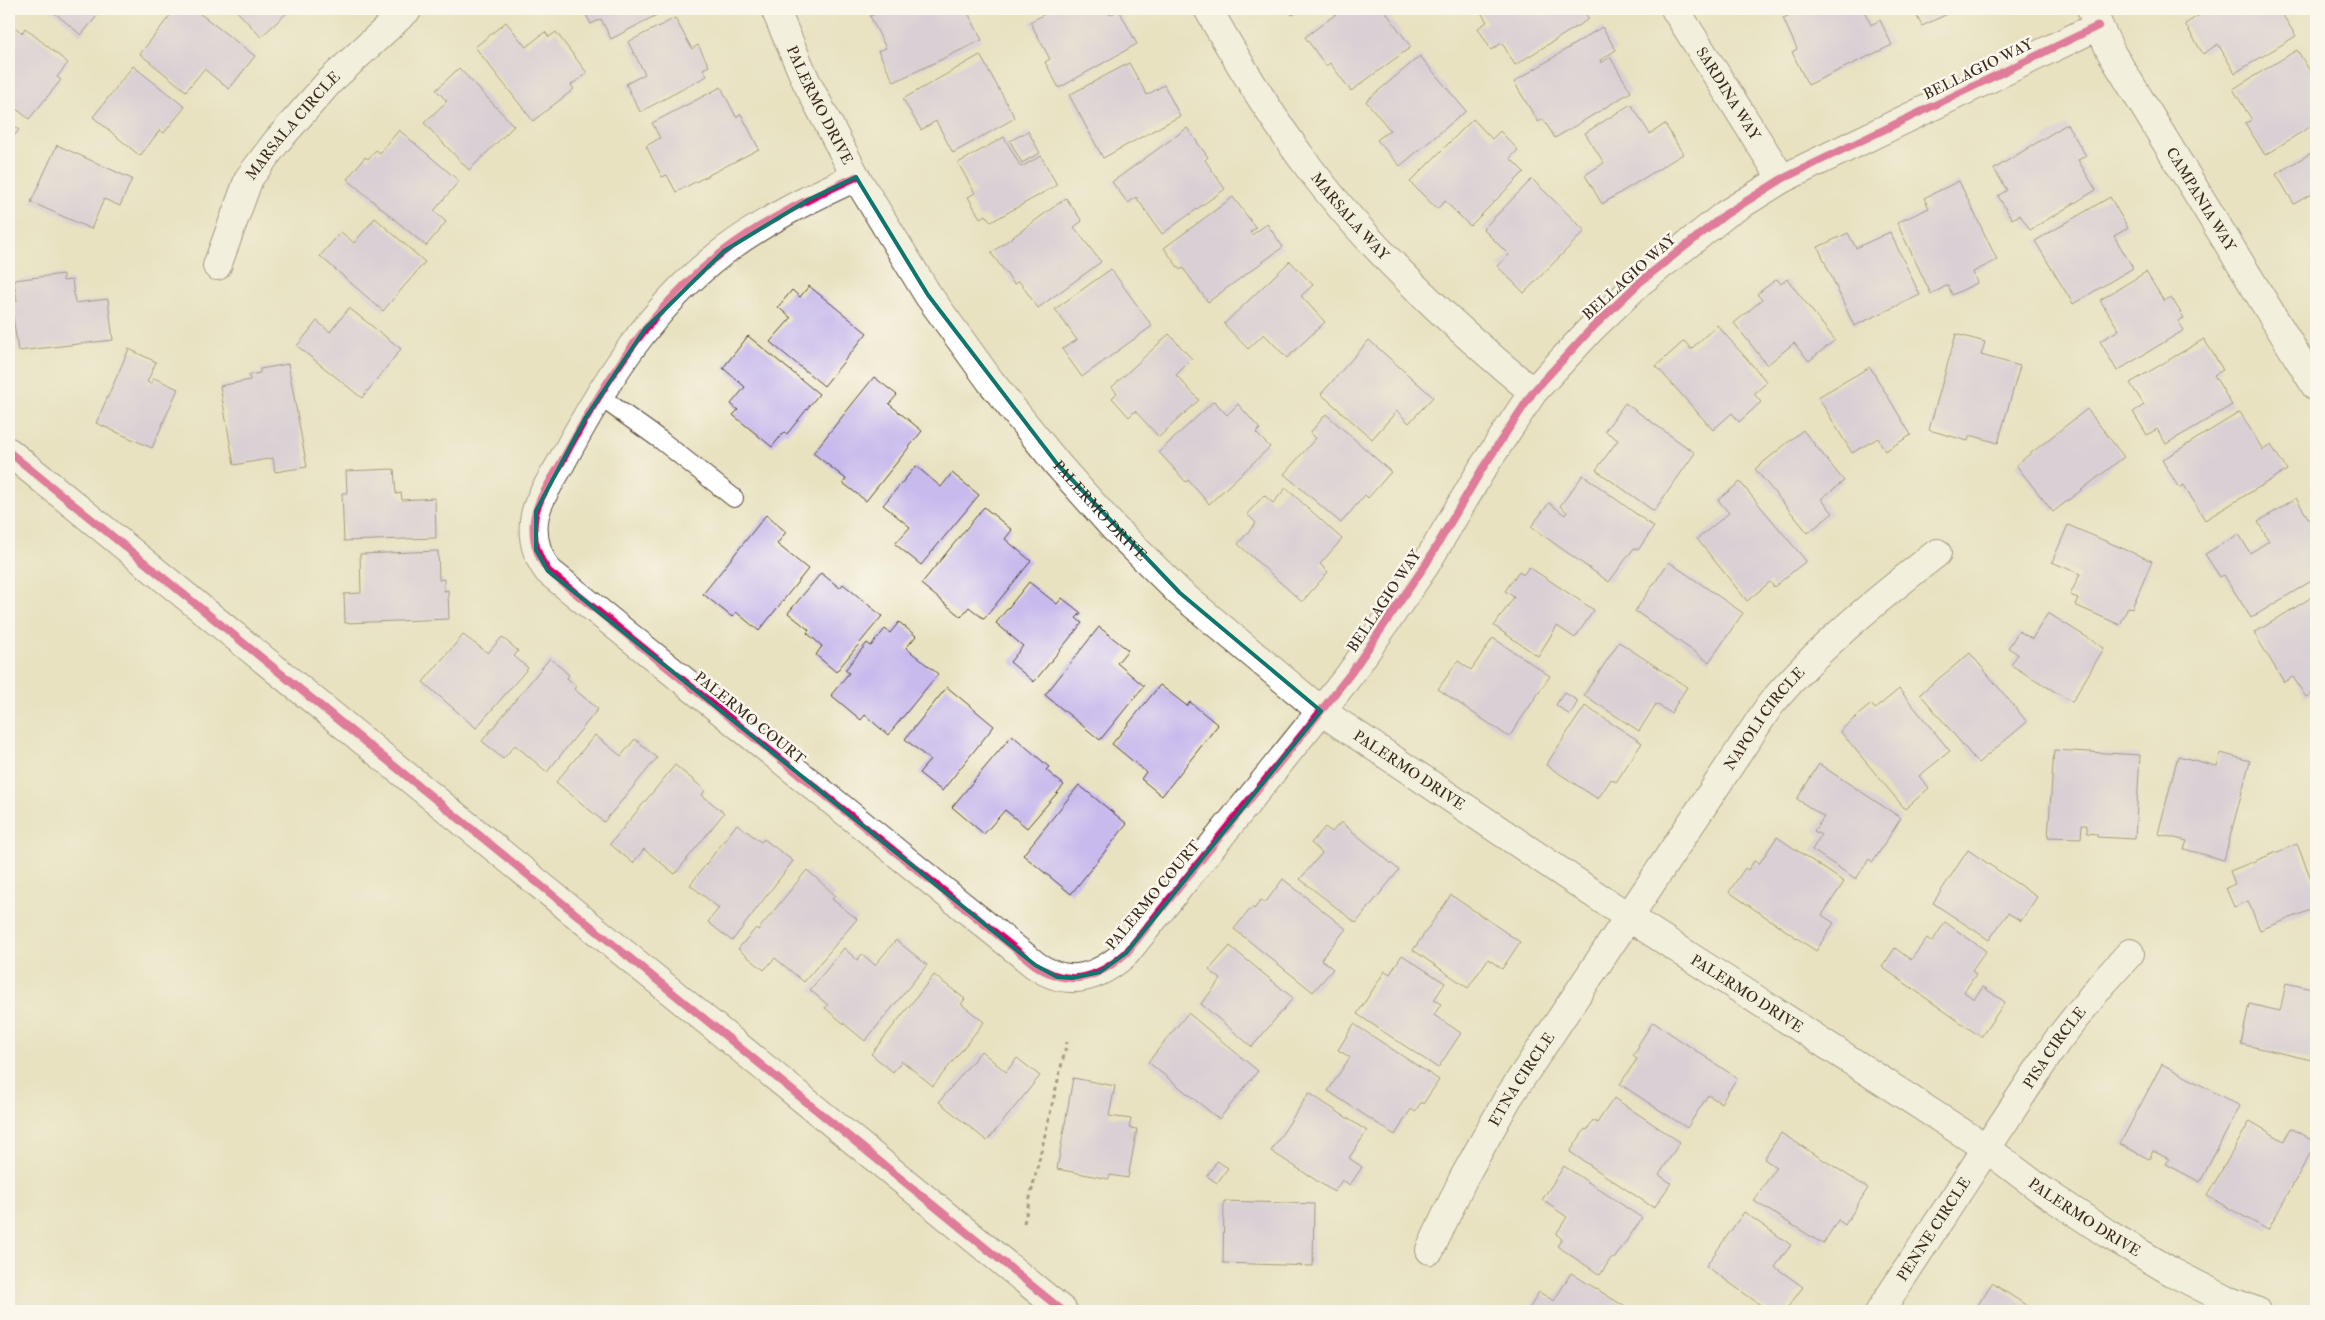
<svg xmlns="http://www.w3.org/2000/svg" width="2325" height="1320" font-family="'IM FELL Double Pica',serif">
  <style>
    .building { fill: #c8baed }
    .lines { fill: none; stroke-linecap: round; stroke-linejoin: round }
    .service-casing { stroke: #554636; stroke-width: 20 }
    .minor-casing { stroke: #554636; stroke-width: 30 }
    .path { stroke: #554636; stroke-width: 3; stroke-dasharray: 4 4; stroke-linecap: butt }
    .service { stroke: #fff; stroke-width: 18 }
    .minor { stroke: #fff; stroke-width: 28 }
    .cycleway-casing { stroke: #fbf7ec; stroke-width: 11 }
    .cycleway { stroke: #d6006c; stroke-width: 8 }
    .marked { fill: none; stroke: #0f766e; stroke-width: 4; stroke-linejoin: round }
    .labels { text-anchor: middle; stroke-width: 5; stroke-linejoin: round; paint-order: stroke }
    .street-label { font-size: 15px; fill: #3b2a1e; stroke: #fbf7ec }
  </style>
  <rect width="100%" height="100%" fill="#fbf7ec"/>
  <filter id="ink" filterUnits="userSpaceOnUse"><feTurbulence type="fractalNoise" baseFrequency=".02" numOctaves="2"/><feDisplacementMap in="SourceGraphic" scale="10" xChannelSelector="R" yChannelSelector="G"/><feConvolveMatrix kernelMatrix="1 2 1 2 8 2 1 2 1" color-interpolation-filters="sRGB"/></filter>
  <filter id="wash" filterUnits="userSpaceOnUse"><feTurbulence type="fractalNoise" baseFrequency=".0096" numOctaves="4" result="noise"/><feDisplacementMap in="SourceGraphic" scale="20" xChannelSelector="R" yChannelSelector="G"/><feGaussianBlur stdDeviation="1.12" result="paint"/><feColorMatrix in="noise" values="0 0 0 0 0 0 0 0 0 0 0 0 0 0 0 0 0 1.4 0 .05"/><feComposite in="paint" operator="in"/></filter>
  <g filter="url(#wash)">
    <rect width="100%" height="100%" fill="#e8e2c1"/>
    <g id="blocks">
      <path class="building" d="M 50,9 L 103,9 L 81,35 Z
        M 175,9 L 194,9 L 255,56 L 229,89 L 204,69 L 186,91 L 140,54 Z
        M 235,9 L 291,9 L 261,37 Z
        M 583,9 L 668,9 L 611,39 L 601,19 L 591,24 Z
        M 885,9 L 966,9 L 982,40 L 894,82 L 878,51 L 886,48 L 870,16 Z
        M 1054,9 L 1114,9 L 1108,12 L 1110,15 L 1119,10 L 1137,44 L 1059,88 L 1045,62 L 1050,59 L 1030,22 Z
        M 1289,9 L 1304,9 L 1292,15 Z
        M 1343,9 L 1387,9 L 1385,11 L 1411,47 L 1351,91 L 1330,63 L 1326,66 L 1305,37 Z
        M 1479,9 L 1582,9 L 1589,19 L 1515,65 L 1502,43 L 1491,50 L 1478,28 L 1487,22 Z
        M 1803,9 L 1863,9 L 1871,25 L 1880,20 L 1892,45 L 1808,85 L 1792,52 L 1797,49 L 1783,18 Z
        M 1913,9 L 1958,9 L 1922,26 Z
        M 2209,9 L 2279,9 L 2296,36 L 2235,73 L 2218,44 L 2203,54 L 2185,24 Z
        M 675,18 L 692,49 L 698,45 L 709,66 L 703,69 L 707,76 L 640,112 L 626,84 L 645,74 L 628,42 Z
        M 9,22 L 22,33 L 25,28 L 68,63 L 57,77 L 61,80 L 29,119 L 9,103 Z
        M 506,22 L 526,47 L 545,32 L 549,37 L 556,32 L 587,73 L 571,85 L 574,89 L 533,121 L 475,47 Z
        M 1602,27 L 1616,50 L 1600,60 L 1601,63 L 1610,57 L 1631,92 L 1555,138 L 1543,119 L 1538,122 L 1514,82 Z
        M 2297,50 L 2316,81 L 2316,123 L 2265,155 L 2245,123 L 2252,120 L 2233,89 Z
        M 980,55 L 1015,118 L 953,153 L 936,121 L 921,130 L 903,99 Z
        M 1420,56 L 1466,111 L 1400,166 L 1377,140 L 1390,130 L 1366,101 Z
        M 1129,63 L 1147,95 L 1164,85 L 1180,116 L 1103,158 L 1069,95 Z
        M 133,66 L 185,107 L 164,133 L 160,130 L 140,156 L 93,117 Z
        M 459,68 L 514,126 L 469,170 L 424,123 L 447,101 L 436,90 Z
        M 721,87 L 736,117 L 741,114 L 759,149 L 676,192 L 667,175 L 662,177 L 646,146 L 660,138 L 652,123 Z
        M 1631,104 L 1650,134 L 1665,124 L 1683,154 L 1602,204 L 1585,175 L 1604,163 L 1585,133 Z
        M 1473,119 L 1492,139 L 1500,131 L 1518,150 L 1510,158 L 1524,172 L 1470,226 L 1445,201 L 1437,209 L 1410,182 Z
        M 9,122 L 19,130 L 9,142 Z
        M 2067,124 L 2086,156 L 2078,160 L 2096,190 L 2030,230 L 2020,215 L 2012,219 L 1998,196 L 2007,190 L 1994,169 Z
        M 1187,128 L 1208,157 L 1205,160 L 1225,189 L 1162,234 L 1136,197 L 1128,203 L 1112,182 Z
        M 399,130 L 459,181 L 434,211 L 446,222 L 426,246 L 347,179 L 365,157 L 368,159 L 376,150 L 380,153 Z
        M 1028,131 L 1040,153 L 1022,163 L 1010,141 Z
        M 1004,137 L 1021,167 L 1041,156 L 1057,185 L 991,222 L 986,215 L 980,218 L 968,197 L 975,193 L 958,163 Z
        M 57,145 L 132,179 L 120,206 L 104,199 L 91,229 L 31,202 Z
        M 2316,150 L 2316,202 L 2311,194 L 2294,204 L 2276,174 Z
        M 1532,179 L 1585,231 L 1524,293 L 1497,266 L 1509,255 L 1483,229 Z
        M 1959,181 L 1997,260 L 1973,272 L 1977,283 L 1952,295 L 1948,285 L 1931,294 L 1897,223 L 1929,208 L 1924,198 Z
        M 1233,197 L 1256,228 L 1250,232 L 1252,235 L 1267,224 L 1283,247 L 1208,302 L 1183,268 L 1180,270 L 1164,248 Z
        M 2110,197 L 2128,228 L 2114,236 L 2133,268 L 2073,304 L 2035,241 Z
        M 1066,198 L 1082,221 L 1074,227 L 1101,262 L 1038,308 L 1019,281 L 1014,284 L 991,253 Z
        M 375,218 L 425,262 L 383,311 L 320,256 L 341,232 L 354,243 Z
        M 1890,232 L 1920,295 L 1854,326 L 1818,247 L 1848,233 L 1856,248 Z
        M 1290,261 L 1313,285 L 1301,296 L 1325,322 L 1287,358 L 1264,334 L 1248,349 L 1224,324 Z
        M 1111,269 L 1152,326 L 1082,377 L 1062,349 L 1077,340 L 1055,309 Z
        M 2146,272 L 2164,301 L 2171,297 L 2184,318 L 2178,321 L 2184,330 L 2117,371 L 2100,341 L 2119,330 L 2100,300 Z
        M 63,274 L 63,281 L 72,280 L 75,303 L 108,299 L 113,340 L 18,351 L 11,302 L 17,301 L 14,280 Z
        M 1777,279 L 1781,284 L 1787,279 L 1835,340 L 1809,361 L 1794,343 L 1767,365 L 1734,323 L 1762,300 L 1757,294 Z
        M 809,286 L 867,333 L 824,386 L 770,342 L 791,318 L 778,307 L 792,290 L 800,297 Z
        M 349,308 L 401,349 L 362,398 L 297,346 L 317,321 L 330,332 Z
        M 1717,325 L 1767,382 L 1754,394 L 1761,402 L 1739,422 L 1732,413 L 1713,430 L 1656,366 L 1684,341 L 1691,349 Z
        M 1169,334 L 1192,359 L 1176,375 L 1199,400 L 1159,437 L 1135,411 L 1129,417 L 1112,398 L 1117,393 L 1112,387 Z
        M 1956,334 L 1985,342 L 1981,355 L 2020,366 L 1998,443 L 1970,435 L 1968,441 L 1929,430 Z
        M 748,336 L 819,394 L 787,434 L 784,432 L 772,447 L 733,415 L 738,410 L 731,404 L 745,387 L 723,368 Z
        M 2204,339 L 2223,370 L 2214,375 L 2232,405 L 2166,444 L 2157,429 L 2147,435 L 2133,412 L 2144,405 L 2130,383 Z
        M 1369,340 L 1433,397 L 1409,423 L 1397,411 L 1372,439 L 1321,394 Z
        M 129,349 L 156,362 L 147,382 L 151,384 L 154,378 L 178,389 L 152,448 L 96,423 Z
        M 288,364 L 307,467 L 275,472 L 273,458 L 234,465 L 220,386 L 250,380 L 249,375 L 260,373 L 260,369 Z
        M 1870,367 L 1911,435 L 1885,451 L 1878,438 L 1852,453 L 1818,397 Z
        M 874,377 L 897,395 L 889,404 L 922,431 L 866,501 L 843,483 L 846,479 L 813,453 Z
        M 1214,401 L 1227,415 L 1238,404 L 1260,429 L 1256,433 L 1270,447 L 1209,504 L 1188,480 L 1186,482 L 1159,452 Z
        M 1625,403 L 1695,453 L 1654,511 L 1596,470 L 1618,440 L 1605,431 Z
        M 2087,409 L 2124,457 L 2053,512 L 2016,465 Z
        M 2240,412 L 2263,450 L 2271,445 L 2287,470 L 2205,520 L 2184,485 L 2179,488 L 2162,460 Z
        M 1326,414 L 1391,472 L 1368,498 L 1365,495 L 1341,523 L 1284,474 L 1316,438 L 1310,433 Z
        M 1803,430 L 1844,481 L 1821,499 L 1833,513 L 1808,533 L 1755,469 Z
        M 916,466 L 941,487 L 952,473 L 979,495 L 921,565 L 895,544 L 910,527 L 883,505 Z
        M 394,469 L 396,494 L 401,493 L 402,500 L 435,498 L 436,538 L 344,541 L 342,493 L 347,493 L 346,471 Z
        M 1583,475 L 1654,527 L 1638,550 L 1634,548 L 1609,582 L 1531,527 L 1549,503 L 1565,515 L 1567,512 L 1560,506 Z
        M 1740,482 L 1806,561 L 1774,587 L 1770,582 L 1747,601 L 1697,539 L 1729,513 L 1718,500 Z
        M 1286,488 L 1342,539 L 1320,564 L 1328,572 L 1302,602 L 1238,544 L 1256,523 L 1247,514 L 1264,495 L 1273,503 Z
        M 2296,498 L 2316,531 L 2316,541 L 2312,544 L 2316,550 L 2316,578 L 2251,618 L 2224,575 L 2220,577 L 2205,554 L 2239,534 L 2250,553 L 2269,541 L 2258,522 Z
        M 984,507 L 1012,530 L 1005,539 L 1031,561 L 984,619 L 969,607 L 961,617 L 921,584 Z
        M 766,515 L 786,532 L 777,544 L 808,569 L 759,631 L 736,612 L 732,617 L 703,594 Z
        M 2068,525 L 2152,561 L 2132,608 L 2128,607 L 2120,625 L 2075,605 L 2078,598 L 2070,595 L 2080,574 L 2052,562 Z
        M 438,551 L 439,580 L 444,579 L 444,591 L 448,590 L 449,619 L 345,623 L 344,594 L 361,593 L 360,554 Z
        M 1669,562 L 1743,613 L 1709,662 L 1635,611 Z
        M 1529,567 L 1594,610 L 1575,638 L 1557,626 L 1538,656 L 1494,626 L 1514,597 L 1505,591 L 1519,571 L 1523,575 Z
        M 821,573 L 840,588 L 843,584 L 882,616 L 836,672 L 816,655 L 822,646 L 807,633 L 809,630 L 788,613 Z
        M 1029,582 L 1057,604 L 1062,598 L 1081,613 L 1076,618 L 1082,623 L 1034,682 L 1010,662 L 1023,646 L 996,623 Z
        M 2312,597 L 2316,602 L 2316,691 L 2306,697 L 2293,677 L 2284,682 L 2254,633 Z
        M 2048,613 L 2104,648 L 2072,702 L 2011,665 L 2018,654 L 2008,648 L 2019,631 L 2032,639 Z
        M 899,622 L 916,636 L 906,648 L 938,674 L 888,735 L 865,715 L 861,720 L 831,695 L 849,673 L 845,670 L 867,643 L 871,646 L 885,629 L 890,633 Z
        M 1099,627 L 1128,650 L 1117,663 L 1144,686 L 1100,740 L 1045,695 Z
        M 463,635 L 488,653 L 502,637 L 518,651 L 514,656 L 528,668 L 476,728 L 423,682 Z
        M 1493,638 L 1550,676 L 1509,737 L 1438,689 L 1458,661 L 1471,670 Z
        M 1619,642 L 1687,687 L 1671,713 L 1656,704 L 1639,731 L 1584,695 Z
        M 1970,653 L 2027,722 L 1978,763 L 1920,694 Z
        M 550,658 L 569,675 L 567,678 L 576,686 L 574,689 L 598,709 L 547,772 L 515,745 L 503,759 L 482,741 Z
        M 1160,685 L 1187,706 L 1190,702 L 1218,725 L 1162,796 L 1141,779 L 1146,772 L 1112,744 Z
        M 947,687 L 994,726 L 942,791 L 919,773 L 930,760 L 905,739 Z
        M 1899,689 L 1950,751 L 1919,776 L 1929,788 L 1905,809 L 1840,731 L 1871,704 L 1875,709 Z
        M 1564,692 L 1578,701 L 1570,715 L 1556,705 Z
        M 1585,706 L 1642,743 L 1616,782 L 1611,779 L 1598,799 L 1546,765 Z
        M 595,735 L 621,756 L 635,739 L 657,758 L 604,822 L 556,782 Z
        M 1012,735 L 1049,767 L 1046,770 L 1064,785 L 1027,828 L 1005,810 L 984,834 L 952,807 Z
        M 2054,750 L 2140,755 L 2135,839 L 2097,837 L 2097,834 L 2087,833 L 2087,825 L 2082,825 L 2081,838 L 2048,837 Z
        M 2221,753 L 2250,761 L 2224,860 L 2184,849 L 2187,841 L 2158,834 L 2178,756 L 2217,766 Z
        M 1819,764 L 1901,818 L 1873,862 L 1869,859 L 1856,879 L 1812,850 L 1821,835 L 1814,831 L 1824,817 L 1797,799 Z
        M 675,765 L 705,790 L 702,795 L 724,813 L 675,874 L 644,849 L 633,863 L 610,844 Z
        M 1079,785 L 1127,824 L 1071,894 L 1023,855 Z
        M 1341,822 L 1399,870 L 1356,923 L 1300,879 L 1322,853 L 1311,843 L 1325,827 L 1332,832 Z
        M 737,824 L 761,842 L 764,839 L 793,861 L 732,941 L 708,922 L 719,908 L 690,885 Z
        M 1777,837 L 1844,882 L 1822,915 L 1834,923 L 1816,951 L 1729,892 L 1745,868 L 1748,870 L 1754,861 L 1759,864 Z
        M 2297,844 L 2316,891 L 2316,908 L 2260,930 L 2248,901 L 2234,907 L 2226,888 L 2235,884 L 2230,871 Z
        M 1968,850 L 2037,897 L 2021,921 L 2008,913 L 1989,940 L 1933,903 Z
        M 807,870 L 835,895 L 832,899 L 857,919 L 804,982 L 775,958 L 764,970 L 738,949 L 756,928 L 758,930 Z
        M 1283,879 L 1346,929 L 1321,959 L 1333,969 L 1313,992 L 1234,929 L 1252,907 L 1254,909 L 1261,900 L 1265,903 Z
        M 1451,895 L 1520,942 L 1502,969 L 1488,959 L 1468,988 L 1413,950 Z
        M 1945,922 L 1986,951 L 1972,971 L 1976,974 L 1964,992 L 1974,999 L 1983,987 L 2005,1002 L 1981,1037 L 1882,967 L 1895,948 L 1911,960 L 1927,938 L 1932,942 Z
        M 896,940 L 927,965 L 865,1041 L 825,1008 L 828,1005 L 810,990 L 844,948 L 857,960 L 862,954 L 875,965 Z
        M 1230,946 L 1293,998 L 1252,1047 L 1201,1004 L 1221,979 L 1209,970 Z
        M 1402,955 L 1445,983 L 1434,1000 L 1441,1004 L 1434,1015 L 1461,1033 L 1438,1068 L 1357,1014 L 1385,971 L 1390,974 Z
        M 934,975 L 965,999 L 961,1004 L 984,1022 L 933,1086 L 902,1061 L 893,1072 L 871,1054 Z
        M 2286,983 L 2316,990 L 2316,1061 L 2241,1044 L 2249,1004 L 2280,1011 Z
        M 1188,1013 L 1258,1071 L 1219,1119 L 1148,1062 Z
        M 1653,1022 L 1737,1078 L 1721,1103 L 1708,1095 L 1687,1128 L 1620,1084 L 1637,1059 L 1633,1056 L 1639,1047 L 1638,1045 Z
        M 1354,1024 L 1439,1080 L 1423,1104 L 1421,1102 L 1415,1112 L 1411,1109 L 1395,1135 L 1328,1091 L 1350,1057 L 1338,1050 Z
        M 981,1051 L 1006,1072 L 1017,1058 L 1040,1076 L 987,1141 L 939,1102 Z
        M 2162,1064 L 2240,1106 L 2200,1182 L 2166,1164 L 2169,1159 L 2153,1151 L 2149,1159 L 2120,1144 Z
        M 1073,1078 L 1115,1086 L 1109,1116 L 1131,1119 L 1129,1128 L 1137,1129 L 1128,1178 L 1110,1175 L 1109,1179 L 1057,1169 Z
        M 1309,1093 L 1367,1131 L 1349,1158 L 1362,1167 L 1350,1185 L 1342,1180 L 1334,1192 L 1271,1151 Z
        M 1614,1098 L 1680,1142 L 1659,1175 L 1671,1183 L 1654,1208 L 1570,1152 L 1585,1129 L 1587,1130 L 1593,1120 L 1597,1123 Z
        M 2250,1121 L 2284,1141 L 2291,1128 L 2316,1143 L 2268,1230 L 2207,1196 Z
        M 1781,1133 L 1868,1188 L 1845,1225 L 1838,1220 L 1823,1244 L 1754,1201 L 1776,1167 L 1764,1159 Z
        M 1217,1161 L 1228,1168 L 1217,1183 L 1207,1176 Z
        M 1564,1166 L 1642,1218 L 1614,1259 L 1612,1257 L 1600,1275 L 1557,1246 L 1562,1239 L 1556,1234 L 1567,1217 L 1542,1200 Z
        M 1224,1201 L 1314,1204 L 1313,1266 L 1223,1263 Z
        M 1744,1212 L 1791,1245 L 1775,1267 L 1803,1287 L 1785,1311 L 1769,1311 L 1706,1266 Z
        M 1571,1273 L 1627,1308 L 1625,1311 L 1528,1311 L 1539,1292 L 1554,1301 Z
        M 1992,1283 L 2035,1311 L 1982,1311 L 1976,1308 Z"/>
    </g>
  </g>
  <g filter="url(#ink)">
    <use href="#blocks" fill-opacity="0" stroke="#554636" stroke-width="1"/>
    <g class="lines">
      <defs>
        <path id="service" d="M 599,396 L 662,441 L 734,498"/>
        <g id="minor">
          <path id="s1" d="M 775,9 L 806,81 L 856,177 L 928,295 L 991,382 L 1058,465 L 1114,528 L 1180,593 L 1321,711 L 1627,916 L 1986,1148 L 2043,1191 L 2108,1234 L 2172,1272 L 2227,1300 L 2256,1311"/>
          <path id="s2" d="M 1208,9 C 1239,64 1272,119 1310,169 C 1374,253 1452,325 1533,392"/>
          <path id="s3" d="M 1675,9 L 1782,179"/>
          <path id="s4" d="M 2091,9 L 2112,54 L 2316,387"/>
          <path d="M 856,177 C 810,198 765,220 724,251 C 651,306 603,384 561,463 C 551,481 536,501 534,521 C 532,540 537,556 548,571 L 1035,965 C 1068,988 1097,979 1126,953 L 1321,711 L 1351,673 L 1426,564 L 1482,469 L 1533,392 L 1590,330 L 1640,282 L 1726,214 L 1782,179 L 2098,26"/>
          <path id="s5" d="M 217,266 L 249,178 L 277,141 L 330,81 L 408,9"/>
          <path d="M 9,452 L 1063,1311"/>
          <path id="s6" d="M 1430,1250 L 1463,1179 L 1508,1098 L 1770,705 C 1818,647 1878,599 1937,553"/>
          <path id="s7" d="M 1880,1311 L 2057,1041 L 2101,985 L 2130,953"/>
        </g>
      </defs>
      <use href="#service" class="service-casing"/>
      <use href="#minor" class="minor-casing"/>
      <path class="path" d="M 1024,1223 L 1067,1042"/>
      <use href="#service" class="service"/>
      <use href="#minor" class="minor"/>
      <defs>
        <path id="cycleway" d="M 856,177 C 810,198 765,220 724,251 C 651,306 603,384 561,463 C 551,481 536,501 534,521 C 532,540 537,556 548,571 L 1035,965 C 1068,988 1097,979 1126,953 L 1321,711 L 1351,673 L 1426,564 L 1482,469 L 1533,392 L 1590,330 L 1640,282 L 1726,214 L 1782,179 L 2098,26
          M 9,452 L 1063,1311"/>
      </defs>
      <use href="#cycleway" class="cycleway-casing"/>
      <use href="#cycleway" class="cycleway"/>
    </g>
  </g>
  <path d="M0 0H2325V1320H0ZM 856,177 L 928,295 L 1058,465 L 1180,593 L 1321,711 L 1126,953 L 1100,972 L 1072,978 L 1057,977 L 1035,965 L 548,571 L 536,550 L 536,511 L 586,417 L 645,329 L 724,251 L 808,200 Z" fill="#e8e2c1" fill-opacity=".55" fill-rule="evenodd"/>
  <path class="marked" d="M 856,177 L 928,295 L 1058,465 L 1180,593 L 1321,711 L 1126,953 L 1100,972 L 1072,978 L 1057,977 L 1035,965 L 548,571 L 536,550 L 536,511 L 586,417 L 645,329 L 724,251 L 808,200 Z"/>
  <g class="labels">
    <g class="street-label">
      <text transform="translate(1978 69) rotate(-26)" y="5">BELLAGIO WAY</text>
      <text dy="5" stroke="none"><textPath href="#s3" startOffset="100">SARDINA WAY</textPath></text>
      <text dy="5" stroke="none"><textPath href="#s1" startOffset="106">PALERMO DRIVE</textPath></text>
      <text dy="5" stroke="none"><textPath href="#s5" startOffset="162">MARSALA CIRCLE</textPath></text>
      <text dy="5" stroke="none"><textPath href="#s4" startOffset="220">CAMPANIA WAY</textPath></text>
      <text dy="5" stroke="none"><textPath href="#s2" startOffset="252">MARSALA WAY</textPath></text>
      <text transform="translate(1629 277) rotate(-42)" y="5">BELLAGIO WAY</text>
      <text dy="5" stroke="none"><textPath href="#s1" startOffset="601">PALERMO DRIVE</textPath></text>
      <text transform="translate(1384 601) rotate(-56)" y="5">BELLAGIO WAY</text>
      <text transform="translate(750 718) rotate(39)" y="5">PALERMO COURT</text>
      <text dy="5" stroke="none"><textPath href="#s6" startOffset="629">NAPOLI CIRCLE</textPath></text>
      <text dy="5" stroke="none"><textPath href="#s1" startOffset="1006">PALERMO DRIVE</textPath></text>
      <text transform="translate(1153 895) rotate(-50)" y="5">PALERMO COURT</text>
      <text dy="5" stroke="none"><textPath href="#s1" startOffset="1411">PALERMO DRIVE</textPath></text>
      <text dy="5" stroke="none"><textPath href="#s7" startOffset="316">PISA CIRCLE</textPath></text>
      <text dy="5" stroke="none"><textPath href="#s6" startOffset="194">ETNA CIRCLE</textPath></text>
      <text dy="5" stroke="none"><textPath href="#s1" startOffset="1816">PALERMO DRIVE</textPath></text>
      <text dy="5" stroke="none"><textPath href="#s7" startOffset="98">PENNE CIRCLE</textPath></text>
    </g>
  </g>
  <rect width="2325" height="1320" fill="none" stroke="#fbf7ec" stroke-width="30"/>
</svg>
